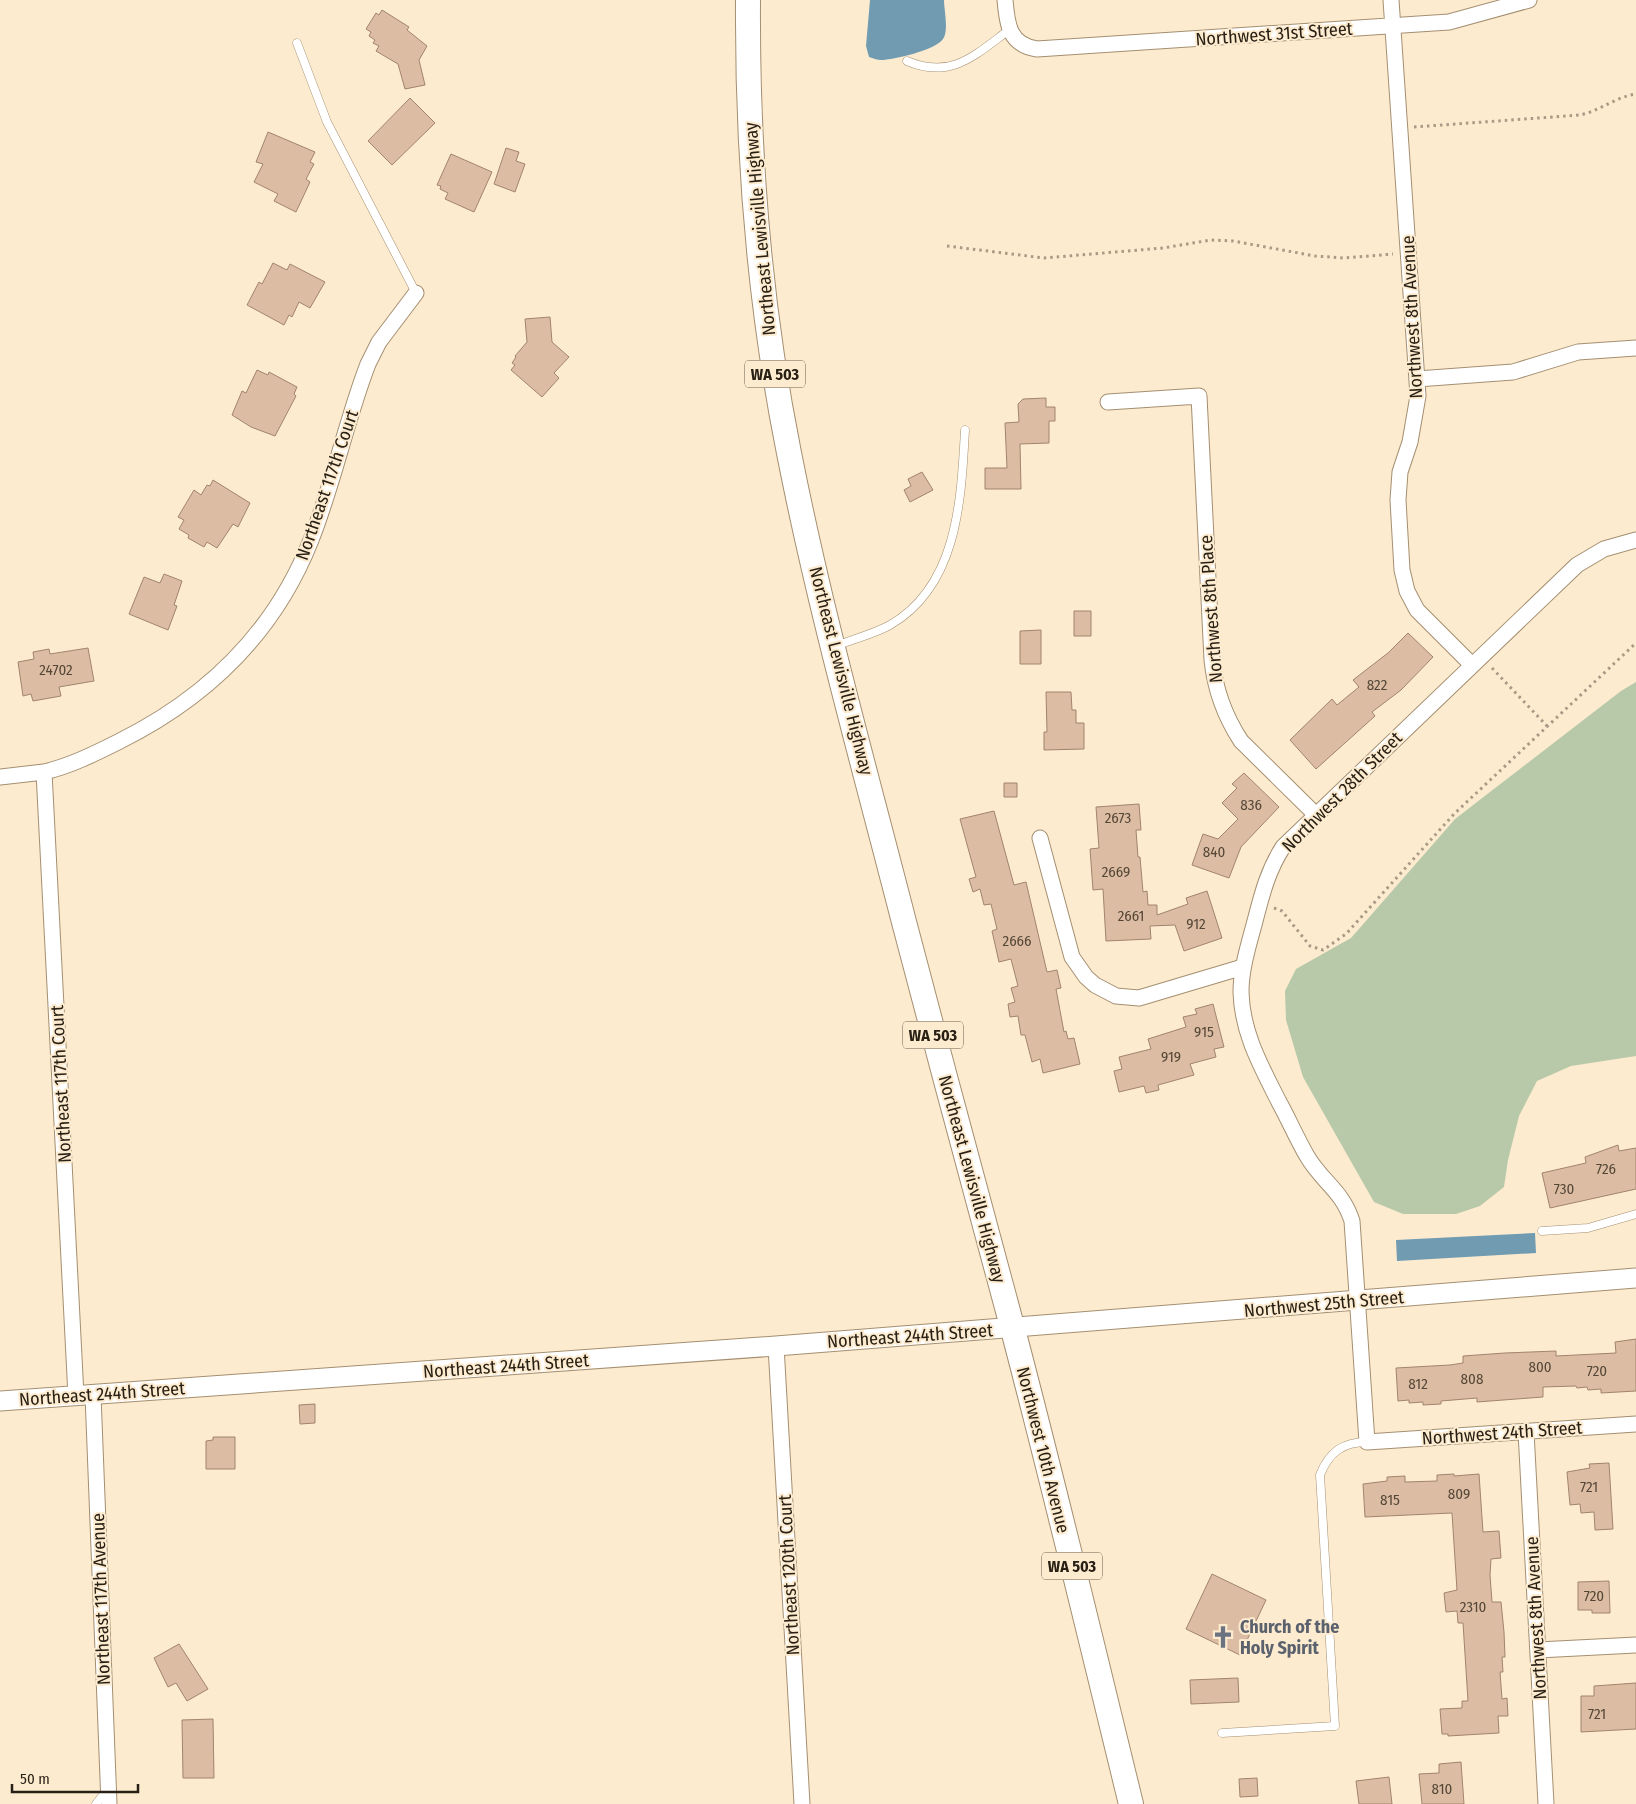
<svg xmlns="http://www.w3.org/2000/svg" width="1636" height="1804" font-family="'Fira Sans Condensed',sans-serif">
  <style>
    .green { fill: #b7c9a8 }
    .water { fill: #709bb1 }
    .building { fill: #dcbda3; stroke: #a1846b }
    .lines { fill: none; stroke-linecap: round; stroke-linejoin: round }
    .service-casing { stroke: #a48f70; stroke-width: 9 }
    .minor-casing { stroke: #a48f70; stroke-width: 17 }
    .tertiary-casing { stroke: #a48f70; stroke-width: 21 }
    .primary-casing { stroke: #a48f70; stroke-width: 26 }
    .path { stroke: #a89a85; stroke-width: 3; stroke-dasharray: 2.5 4; stroke-linecap: butt }
    .service { stroke: #fff; stroke-width: 8 }
    .minor { stroke: #fff; stroke-width: 15 }
    .tertiary { stroke: #fff; stroke-width: 19 }
    .primary { stroke: #fff; stroke-width: 24 }
    .labels { text-anchor: middle; stroke-width: 4; stroke-linejoin: round; paint-order: stroke }
    .number-label { font-size: 15px; fill: #554738 }
    .shield { fill: #fdebd0; stroke: #685d4c; stroke-width: 1 }
    .shield-label { font-size: 16px; font-weight: bold; fill: #282014 }
    .street-label { font-size: 18px; fill: #282014; stroke: #fdebd0 }
    .worship-label { font-size: 18px; font-weight: bold; fill: #5b616d; stroke: #fdebd0; text-anchor: start }
  </style>
  <rect width="100%" height="100%" fill="#fdebd0"/>
  <path class="green" d="M 1636,682 L 1636,1056 L 1571,1066 L 1537,1081 L 1519,1116 L 1508,1160 L 1504,1187 L 1480,1206 L 1456,1214 L 1403,1214 L 1374,1202 L 1303,1077 L 1286,1020 L 1285,991 L 1296,969 L 1351,938 L 1455,819 L 1621,691 Z"/>
  <path class="water" d="M 870,0 L 944,0 C 944,10 949,31 943,39 C 936,50 893,60 881,60 C 877,60 873,58 869,57 L 866,46 Z
    M 1535,1233 L 1536,1253 L 1397,1261 L 1396,1240 Z"/>
  <path class="building" d="M 382,10 L 409,27 L 407,30 L 427,46 L 419,60 L 425,85 L 405,89 L 398,64 L 376,51 L 379,46 L 373,43 L 375,40 L 369,36 L 371,32 L 366,29 L 376,13 L 379,15 Z
    M 410,98 L 435,123 L 392,165 L 368,141 Z
    M 268,132 L 315,152 L 310,162 L 314,164 L 306,179 L 310,182 L 296,212 L 274,201 L 278,194 L 254,182 L 263,164 L 256,162 Z
    M 506,148 L 519,152 L 516,161 L 525,164 L 515,192 L 494,184 Z
    M 451,154 L 492,172 L 474,212 L 445,199 L 448,193 L 440,189 L 441,186 L 437,185 Z
    M 273,263 L 287,270 L 290,264 L 325,282 L 310,308 L 299,302 L 292,317 L 289,315 L 284,325 L 247,305 L 259,282 L 262,284 Z
    M 550,317 L 552,342 L 569,357 L 554,373 L 559,378 L 542,397 L 511,370 L 515,365 L 512,363 L 516,357 L 515,356 L 527,342 L 525,319 Z
    M 257,370 L 268,375 L 269,372 L 297,387 L 294,394 L 296,396 L 275,436 L 251,427 L 232,415 L 242,391 L 246,393 Z
    M 1046,398 L 1046,407 L 1055,407 L 1055,421 L 1049,421 L 1049,443 L 1020,444 L 1021,489 L 985,489 L 985,468 L 1007,468 L 1005,423 L 1019,422 L 1018,404 L 1023,399 Z
    M 922,472 L 933,490 L 910,502 L 904,490 L 911,486 L 908,479 Z
    M 213,480 L 250,503 L 238,527 L 233,524 L 217,548 L 207,542 L 204,547 L 188,538 L 189,535 L 179,529 L 184,520 L 178,517 L 194,490 L 201,495 L 207,485 L 210,486 Z
    M 164,574 L 182,581 L 174,605 L 177,606 L 168,630 L 129,614 L 144,577 L 160,583 Z
    M 1074,611 L 1091,611 L 1091,636 L 1074,636 Z
    M 1041,630 L 1041,664 L 1020,664 L 1020,631 Z
    M 1408,633 L 1433,657 L 1401,690 L 1372,712 L 1375,716 L 1316,769 L 1290,740 L 1332,699 L 1337,705 L 1359,687 L 1353,680 L 1388,653 Z
    M 88,648 L 94,681 L 59,687 L 61,696 L 33,701 L 31,694 L 23,696 L 18,662 L 34,659 L 33,652 L 49,649 L 50,654 Z
    M 1046,692 L 1071,692 L 1072,710 L 1076,710 L 1076,723 L 1084,723 L 1084,749 L 1044,750 L 1044,732 L 1047,732 Z
    M 1244,773 L 1279,807 L 1241,847 L 1229,878 L 1192,865 L 1203,834 L 1218,839 L 1238,819 L 1222,803 L 1237,788 L 1232,784 Z
    M 1004,783 L 1017,783 L 1017,797 L 1004,797 Z
    M 1139,804 L 1141,830 L 1136,830 L 1138,857 L 1140,857 L 1143,892 L 1147,891 L 1148,905 L 1157,905 L 1157,915 L 1188,904 L 1186,898 L 1207,891 L 1222,938 L 1184,951 L 1175,925 L 1150,926 L 1151,939 L 1106,941 L 1103,889 L 1093,890 L 1090,849 L 1099,848 L 1096,807 Z
    M 994,811 L 1014,885 L 1026,882 L 1047,972 L 1057,970 L 1061,988 L 1056,989 L 1064,1032 L 1066,1031 L 1068,1039 L 1074,1038 L 1080,1064 L 1043,1073 L 1040,1059 L 1032,1062 L 1025,1035 L 1021,1035 L 1018,1016 L 1010,1017 L 1008,1004 L 1015,1002 L 1011,988 L 1018,986 L 1011,959 L 999,962 L 992,931 L 997,929 L 991,904 L 984,905 L 980,889 L 973,892 L 969,879 L 976,877 L 960,819 Z
    M 1213,1004 L 1224,1047 L 1214,1049 L 1216,1057 L 1190,1064 L 1194,1075 L 1158,1085 L 1159,1090 L 1146,1093 L 1144,1086 L 1119,1092 L 1114,1071 L 1122,1069 L 1119,1057 L 1151,1049 L 1148,1039 L 1186,1027 L 1183,1017 L 1197,1014 L 1195,1009 Z
    M 1618,1145 L 1619,1151 L 1636,1148 L 1636,1189 L 1550,1208 L 1542,1173 L 1586,1163 L 1585,1157 Z
    M 1636,1339 L 1636,1391 L 1601,1393 L 1601,1389 L 1588,1390 L 1587,1387 L 1577,1388 L 1576,1386 L 1543,1387 L 1543,1397 L 1477,1402 L 1477,1398 L 1441,1401 L 1441,1404 L 1423,1405 L 1423,1402 L 1409,1403 L 1409,1400 L 1398,1401 L 1396,1368 L 1450,1365 L 1463,1363 L 1463,1356 L 1505,1353 L 1556,1351 L 1556,1356 L 1616,1353 L 1615,1342 Z
    M 315,1404 L 315,1423 L 300,1424 L 299,1405 Z
    M 213,1437 L 235,1437 L 235,1469 L 206,1469 L 206,1441 L 213,1440 Z
    M 1609,1463 L 1613,1529 L 1595,1530 L 1594,1512 L 1581,1513 L 1580,1504 L 1570,1505 L 1567,1472 L 1590,1468 L 1589,1464 Z
    M 1454,1474 L 1454,1476 L 1479,1474 L 1483,1532 L 1499,1531 L 1501,1558 L 1491,1559 L 1490,1575 L 1492,1602 L 1501,1602 L 1504,1632 L 1505,1657 L 1502,1657 L 1503,1672 L 1500,1672 L 1502,1699 L 1507,1698 L 1508,1716 L 1498,1716 L 1499,1733 L 1448,1736 L 1448,1734 L 1442,1734 L 1440,1709 L 1462,1708 L 1462,1701 L 1468,1701 L 1463,1623 L 1458,1623 L 1457,1611 L 1446,1612 L 1444,1593 L 1457,1590 L 1452,1513 L 1365,1517 L 1363,1484 L 1387,1481 L 1387,1477 L 1405,1476 L 1405,1482 L 1437,1481 L 1437,1475 Z
    M 1212,1574 L 1266,1600 L 1240,1655 L 1186,1629 Z
    M 1609,1581 L 1610,1613 L 1592,1613 L 1592,1610 L 1578,1610 L 1578,1582 Z
    M 179,1644 L 208,1689 L 187,1701 L 176,1683 L 168,1687 L 154,1658 Z
    M 1238,1678 L 1239,1702 L 1191,1704 L 1190,1680 Z
    M 1636,1683 L 1636,1729 L 1581,1732 L 1581,1696 L 1594,1696 L 1594,1686 Z
    M 213,1719 L 214,1778 L 183,1778 L 182,1720 Z
    M 1461,1762 L 1464,1804 L 1422,1804 L 1419,1774 L 1439,1773 L 1439,1764 Z
    M 1389,1777 L 1392,1804 L 1359,1804 L 1356,1781 Z
    M 1257,1778 L 1258,1796 L 1240,1797 L 1239,1779 Z"/>
  <g class="lines">
    <defs>
      <path id="service" d="M 297,43 L 327,122 L 416,293
        M 907,61 C 951,80 975,55 1009,30
        M 836,646 C 853,639 874,634 890,625 C 958,586 961,500 965,430
        M 1542,1231 L 1588,1228 L 1636,1214
        M 1222,1733 L 1335,1726 L 1320,1475 C 1329,1452 1343,1442 1367,1442
        M 96,1804 L 107,1790"/>
      <path id="minor" d="M 1005,0 C 1007,24 1009,45 1037,49 L 1449,22 L 1529,0
        M 1391,0 L 1418,396 L 1410,442 L 1400,472 L 1398,500 L 1402,570 L 1407,591 L 1417,610 L 1472,665
        M 1417,379 L 1513,372 L 1578,352 L 1636,348
        M 1108,402 L 1199,396 L 1212,660 C 1215,690 1224,715 1241,741 L 1316,815
        M 1636,540 L 1604,549 L 1577,565 L 1283,847 C 1268,870 1262,894 1255,921 C 1249,944 1241,968 1241,992 C 1242,1033 1261,1066 1279,1102 C 1289,1120 1297,1139 1307,1156 C 1322,1182 1342,1190 1352,1221 L 1367,1442 L 1636,1424
        M 0,777 L 44,772
        M 1040,838 L 1072,957 L 1086,977 L 1095,985 L 1116,996 L 1139,998 L 1243,967
        M 776,1346 L 802,1804
        M 93,1395 L 109,1804
        M 76,1396 L 44,772 C 70,766 94,754 118,742 C 207,698 274,634 311,540 C 334,482 346,421 368,364 L 379,342 L 416,293
        M 1526,1432 L 1546,1804
        M 1538,1650 L 1636,1645"/>
      <path id="tertiary" d="M 0,1401 L 776,1346 L 1636,1278"/>
      <path id="primary" d="M 748,0 C 747,151 759,304 789,453 C 820,611 864,766 904,922 C 939,1057 976,1191 1012,1326 C 1054,1485 1092,1645 1131,1804"/>
    </defs>
    <use href="#service" class="service-casing"/>
    <use href="#minor" class="minor-casing"/>
    <use href="#tertiary" class="tertiary-casing"/>
    <use href="#primary" class="primary-casing"/>
    <path class="path" d="M 1414,127 L 1580,115 C 1600,111 1615,97 1636,94
      M 947,246 L 1044,258 L 1163,248 L 1211,240 L 1233,241 L 1315,256 L 1344,258 L 1393,254
      M 1492,668 L 1548,727
      M 1274,908 L 1282,911 L 1310,946 L 1323,950 L 1346,934 L 1454,814 L 1636,643"/>
    <use href="#service" class="service"/>
    <use href="#minor" class="minor"/>
    <use href="#tertiary" class="tertiary"/>
    <use href="#primary" class="primary"/>
  </g>
  <defs>
    <symbol id="church-bare" viewBox="-9 -9 18 18"><path d="M-1.2-6h2.4v3.5h3.3v2.4h-3.3V6h-2.4V-.1h-3.3v-2.4h3.3Z" fill="#6b7280" stroke="#fdebd0" stroke-width="2.5" paint-order="stroke"/></symbol>
  </defs>
  <g fill-rule="evenodd">
    <use href="#church-bare" x="1207" y="1621" width="32" height="32"/>
  </g>
  <g class="labels">
    <g class="number-label">
      <text x="56" y="675">24702</text>
      <text x="1377" y="690">822</text>
      <text x="1251" y="810">836</text>
      <text x="1118" y="823">2673</text>
      <text x="1214" y="857">840</text>
      <text x="1116" y="877">2669</text>
      <text x="1131" y="921">2661</text>
      <text x="1196" y="929">912</text>
      <text x="1017" y="946">2666</text>
      <text x="1204" y="1037">915</text>
      <text x="1171" y="1062">919</text>
      <text x="1606" y="1174">726</text>
      <text x="1564" y="1194">730</text>
      <text x="1540" y="1372">800</text>
      <text x="1597" y="1376">720</text>
      <text x="1472" y="1384">808</text>
      <text x="1418" y="1389">812</text>
      <text x="1589" y="1492">721</text>
      <text x="1459" y="1499">809</text>
      <text x="1390" y="1505">815</text>
      <text x="1594" y="1601">720</text>
      <text x="1473" y="1612">2310</text>
      <text x="1597" y="1719">721</text>
      <text x="1442" y="1794">810</text>
    </g>
    <g class="shield">
      <rect x="745" y="360.5" width="60" height="27" rx="4"/>
      <rect x="903" y="1021.5" width="60" height="27" rx="4"/>
      <rect x="1042" y="1552.5" width="60" height="27" rx="4"/>
    </g>
    <g class="shield-label">
      <text x="775" y="380">WA 503</text>
      <text x="933" y="1041">WA 503</text>
      <text x="1072" y="1572">WA 503</text>
    </g>
    <g class="street-label">
      <text transform="translate(1274 34) rotate(-4)" y="6">Northwest 31st Street</text>
      <text transform="translate(760 229) rotate(-95)" y="6">Northeast Lewisville Highway</text>
      <text transform="translate(1412 317) rotate(-93)" y="6">Northwest 8th Avenue</text>
      <text transform="translate(327 485) rotate(-71)" y="6">Northeast 117th Court</text>
      <text transform="translate(1211 609) rotate(-94)" y="6">Northwest 8th Place</text>
      <text transform="translate(841 671) rotate(76)" y="6">Northeast Lewisville Highway</text>
      <text transform="translate(1342 792) rotate(-45)" y="6">Northwest 28th Street</text>
      <text transform="translate(61 1084) rotate(-93)" y="6">Northeast 117th Court</text>
      <text transform="translate(972 1179) rotate(75)" y="6">Northeast Lewisville Highway</text>
      <text transform="translate(1324 1304) rotate(-5)" y="6">Northwest 25th Street</text>
      <text transform="translate(910 1336) rotate(-4)" y="6">Northeast 244th Street</text>
      <text transform="translate(506 1366) rotate(-4)" y="6">Northeast 244th Street</text>
      <text transform="translate(102 1394) rotate(-4)" y="6">Northeast 244th Street</text>
      <text transform="translate(1502 1433) rotate(-4)" y="6">Northwest 24th Street</text>
      <text transform="translate(1043 1450) rotate(76)" y="6">Northwest 10th Avenue</text>
      <text transform="translate(789 1575) rotate(-93)" y="6">Northeast 120th Court</text>
      <text transform="translate(101 1599) rotate(-92)" y="6">Northeast 117th Avenue</text>
      <text transform="translate(1536 1618) rotate(-93)" y="6">Northwest 8th Avenue</text>
    </g>
    <g class="worship-label">
      <text x="1240" y="1633">Church of the<tspan x="1240" dy="21">Holy Spirit</tspan></text>
    </g>
  </g>
  <path d="M12 1784v8h126v-8" fill="none" stroke="#282014" stroke-width="2.5"/>
  <text x="20" y="1784" font-size="15" fill="#282014" stroke="#fdebd0" stroke-width="4" paint-order="stroke">50 m</text>
</svg>
